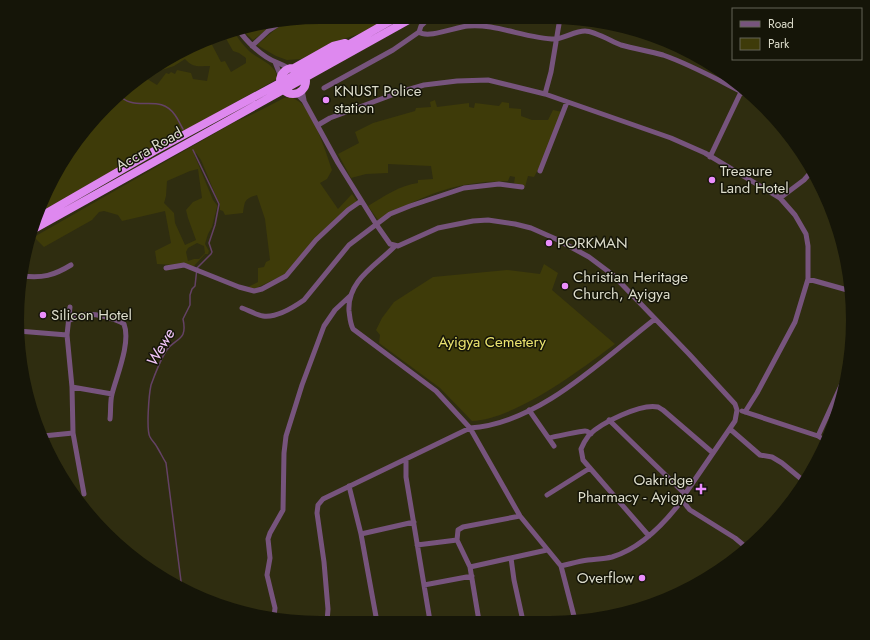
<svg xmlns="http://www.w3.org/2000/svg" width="870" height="640" font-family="Jost,sans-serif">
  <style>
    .green { fill: #3e3b09; fill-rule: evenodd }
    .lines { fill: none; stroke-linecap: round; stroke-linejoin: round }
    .stream { stroke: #644265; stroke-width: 1.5 }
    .minor { stroke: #77547d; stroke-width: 5 }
    .highway { stroke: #de88ef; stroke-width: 8 }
    .poi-dot { fill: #ea8dfc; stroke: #151508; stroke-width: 1.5 }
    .labels { text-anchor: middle; stroke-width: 3; stroke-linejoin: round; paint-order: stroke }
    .poi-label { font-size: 15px; fill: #ddc; stroke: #151508; text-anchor: start }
    .street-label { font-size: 15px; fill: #ddc; stroke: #151508 }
    .park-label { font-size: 15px; fill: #ebe46f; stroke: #151508 }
    .water-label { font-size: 16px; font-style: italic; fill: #f1c5f9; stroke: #151508 }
  </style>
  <rect width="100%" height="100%" fill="#2f2d10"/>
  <path class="green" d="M 320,17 L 390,17 L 362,33 L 334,42 L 301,59 L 287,60 L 276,56 L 257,45 L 284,22 Z
    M 277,23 L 253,40 L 240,28 L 241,27 Z
    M 233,31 C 238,38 243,45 249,51 C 258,59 278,65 277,79 L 39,213 L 48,186 L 106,106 L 115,99 L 122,101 L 118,97 L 144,77 L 157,85 L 166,73 L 169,74 L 171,72 L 175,74 L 177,70 L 191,73 L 193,79 L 207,81 L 210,66 C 198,66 193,68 185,59 L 174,66 L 162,70 L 157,67 L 153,69 L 169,57 L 210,41 L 221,62 L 225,61 L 231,72 L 246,63 L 246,58 L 239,53 L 233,51 L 224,35 Z
    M 291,97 C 295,99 299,101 302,104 C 315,118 326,152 332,170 L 327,179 L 320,183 L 338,209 L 352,194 L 357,201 L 286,274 L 254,289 L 248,287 L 258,282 L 258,268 L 264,267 L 266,262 L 270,260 L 265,219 L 257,195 C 244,199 245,201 243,213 L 225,215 L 223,211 L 220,210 L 220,204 L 216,196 L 201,160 L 196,153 L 194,154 L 213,200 L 217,205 L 217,207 L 212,227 L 208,234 L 205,244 L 209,251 L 208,254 L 205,254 L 194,266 L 157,264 L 155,251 L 171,243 L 165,211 L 122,221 L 118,215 L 104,211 L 99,212 L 92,220 L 44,247 L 34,237 L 233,123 L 259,111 L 284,98 ZM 198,169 L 202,198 L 193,202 L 186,210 L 188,218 L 196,240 L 185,245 L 175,223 L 174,213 L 164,203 L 166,196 L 167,181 L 190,171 ZM 197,243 L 204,246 L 205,253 L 199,259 L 194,259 L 188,261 L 186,252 L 188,248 Z
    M 435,100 L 437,107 L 469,103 L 469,107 L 474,108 L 475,103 L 499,106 L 502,102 L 509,103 L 509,108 L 521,109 L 521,116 L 532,120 L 548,120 L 553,110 L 562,112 L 542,162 L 534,177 L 528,176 L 525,187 L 514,183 L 515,177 L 510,176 L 508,181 C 498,182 487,181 477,183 C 441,187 409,203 378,220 L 368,206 C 383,197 400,185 418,183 L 418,180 L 433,179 L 431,166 L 388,164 L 388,173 L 366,174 L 351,178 L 338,154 L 359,143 L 355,132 L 373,123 L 415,111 L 416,108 L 431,107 L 430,102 Z
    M 544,264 L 558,273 L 552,290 L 615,344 C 580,370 516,419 472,421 L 440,388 L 379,343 L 380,335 L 376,330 L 382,318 L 394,302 L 433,277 L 507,270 L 540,274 Z"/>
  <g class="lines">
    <path class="stream" d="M 119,95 C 122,98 126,101 130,102 C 146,107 162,97 175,115 C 178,119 180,124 183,129
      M 182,589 L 166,463 C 163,458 160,452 157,447 C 155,443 152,441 150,437 C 146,430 149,394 151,385 C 155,374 160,361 166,351 C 175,337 188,342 183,319 L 190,305 L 190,295 L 192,289 L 195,286 L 197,268 L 211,254 L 212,252 L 209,243 L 215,225 L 219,204 L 193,150"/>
    <path class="minor" d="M 479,25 L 482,17
      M 238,29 C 246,41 262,57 276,62 C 281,64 285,66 290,69
      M 419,32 C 428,39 456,27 468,26 C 494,23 528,39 555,39 C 565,38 575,31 585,31 C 594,31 611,41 621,45 C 635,49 649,51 663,55 C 692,65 720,81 748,95
      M 252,46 L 268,31 L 282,22
      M 275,62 L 281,77
      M 324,88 L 393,50 L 419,32 L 421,26 L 425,22 L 435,17
      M 302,90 L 304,100
      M 295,93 L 298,95 L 304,101 L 338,163 L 376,224 L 390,244 L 398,246 L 438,228 L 473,221 L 488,220 L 515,224 L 531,228 L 556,239 L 589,257 L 613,275 L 689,354 L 735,404 L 737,410 L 735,421 L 685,494 C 682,501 685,504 690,510 L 735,538 L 747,548
      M 545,94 L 551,72 L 560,18
      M 318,125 L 330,118 L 400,92 L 424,85 L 457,81 L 488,80 L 545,94 L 671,138 L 705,153 L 780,198 L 795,215 L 806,234 L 808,246 L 808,279 L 795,322 L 757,393 L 745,412
      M 710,157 L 741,92
      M 540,171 L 567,102
      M 780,198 L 804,180 L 812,171
      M 395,246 C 377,265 347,280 349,311 C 350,318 350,323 353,329 L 436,391 L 470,428 L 520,516 L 561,566 L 575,620
      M 166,268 L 184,265 L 239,287 L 254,291 L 262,289 L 286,276 L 316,240 L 348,210 L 361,201
      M 22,276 C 43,278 53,276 71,265
      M 808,279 L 851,291
      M 70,307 L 67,335 L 72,387 L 73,433 L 84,494
      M 242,308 C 248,310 256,315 263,316 C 276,318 294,307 304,300 L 349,245 L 390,214 L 410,206 L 464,188 L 499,184 L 522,187
      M 68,321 C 73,319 78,316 83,315 C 92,312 117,319 124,324 C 131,342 117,375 112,394 C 110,401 111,411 110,419
      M 18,331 L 67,335
      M 72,387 L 112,394
      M 529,410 L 554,446
      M 742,411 L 818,436 L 826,441
      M 609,420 L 685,494
      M 730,429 L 760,455 L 772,457 L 782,463 L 805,482
      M 43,436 L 73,433
      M 818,436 L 849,368
      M 549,438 C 552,437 582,431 585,431 C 588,431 589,433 591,434
      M 406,459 L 406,477 L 430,621
      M 349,486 L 361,534 L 377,622
      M 547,495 L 590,468
      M 361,534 L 414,522
      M 649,536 L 583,460 L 581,449 C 583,444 586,439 589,435 C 601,423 641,403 658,407 C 660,408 661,409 663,410 L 713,453
      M 417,545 L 457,540
      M 511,558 L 514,580 L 523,621
      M 561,566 C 570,564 579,561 588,560 C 596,559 604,559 612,557 C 642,548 665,523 683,499
      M 470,567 L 547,550
      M 424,585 L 472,576
      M 274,617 L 275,608 L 267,575 L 270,558 L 268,539 L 270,533 L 283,510 L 284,453 L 286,436 L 302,385 L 324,326 L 335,310 L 350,296
      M 479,621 L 470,567 L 457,540 L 458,530 L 463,527 L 520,516
      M 327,622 L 328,609 L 324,562 L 317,513 L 318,505 L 323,499 L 470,428 C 539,424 603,359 655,319"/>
    <path class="highway" d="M 294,68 L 333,46 L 345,43
      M280 81a13 13 0 1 1 26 0a13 13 0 1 1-26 0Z
      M 38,218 L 154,151 L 302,71 L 397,17
      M 34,229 L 414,17"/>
  </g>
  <g class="poi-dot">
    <circle cx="326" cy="100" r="4"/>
    <circle cx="712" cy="180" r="4"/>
    <circle cx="549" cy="243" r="4"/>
    <circle cx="565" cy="286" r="4"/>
    <circle cx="43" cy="315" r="4"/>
    <path d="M699 483h4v4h4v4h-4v4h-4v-4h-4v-4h4z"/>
    <circle cx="642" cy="578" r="4"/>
  </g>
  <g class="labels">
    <g class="poi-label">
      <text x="334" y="96">KNUST Police<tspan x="334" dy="17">station</tspan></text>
      <text x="720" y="176">Treasure<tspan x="720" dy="17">Land Hotel</tspan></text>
      <text x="557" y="248">PORKMAN</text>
      <text x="573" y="282">Christian Heritage<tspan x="573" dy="17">Church, Ayigya</tspan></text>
      <text x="51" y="320">Silicon Hotel</text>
      <text x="693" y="485" text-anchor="end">Oakridge<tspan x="693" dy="17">Pharmacy - Ayigya</tspan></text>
      <text x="634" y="583" text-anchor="end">Overflow</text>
    </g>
    <g class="street-label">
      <text transform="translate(149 149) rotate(-29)" y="5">Accra Road</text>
    </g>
    <g class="park-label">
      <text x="492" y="347">Ayigya Cemetery</text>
    </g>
    <g class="water-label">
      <text transform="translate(160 347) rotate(-60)" y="6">Wewe</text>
    </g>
  </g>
  <path d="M0 0H870V640H0ZM320 24H550A296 296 0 0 1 846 320V320A296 296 0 0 1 550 616H320A296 296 0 0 1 24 320V320A296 296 0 0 1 320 24Z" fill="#151508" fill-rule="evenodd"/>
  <rect x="732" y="8" width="130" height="52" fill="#151508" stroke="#656556"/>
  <rect x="740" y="21" width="20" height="6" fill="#77547d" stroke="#656556"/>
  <text x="768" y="28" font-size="12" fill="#ddddcc">Road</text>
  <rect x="740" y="38" width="20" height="12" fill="#3e3b09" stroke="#656556"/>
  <text x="768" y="48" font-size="12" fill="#ddddcc">Park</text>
</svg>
